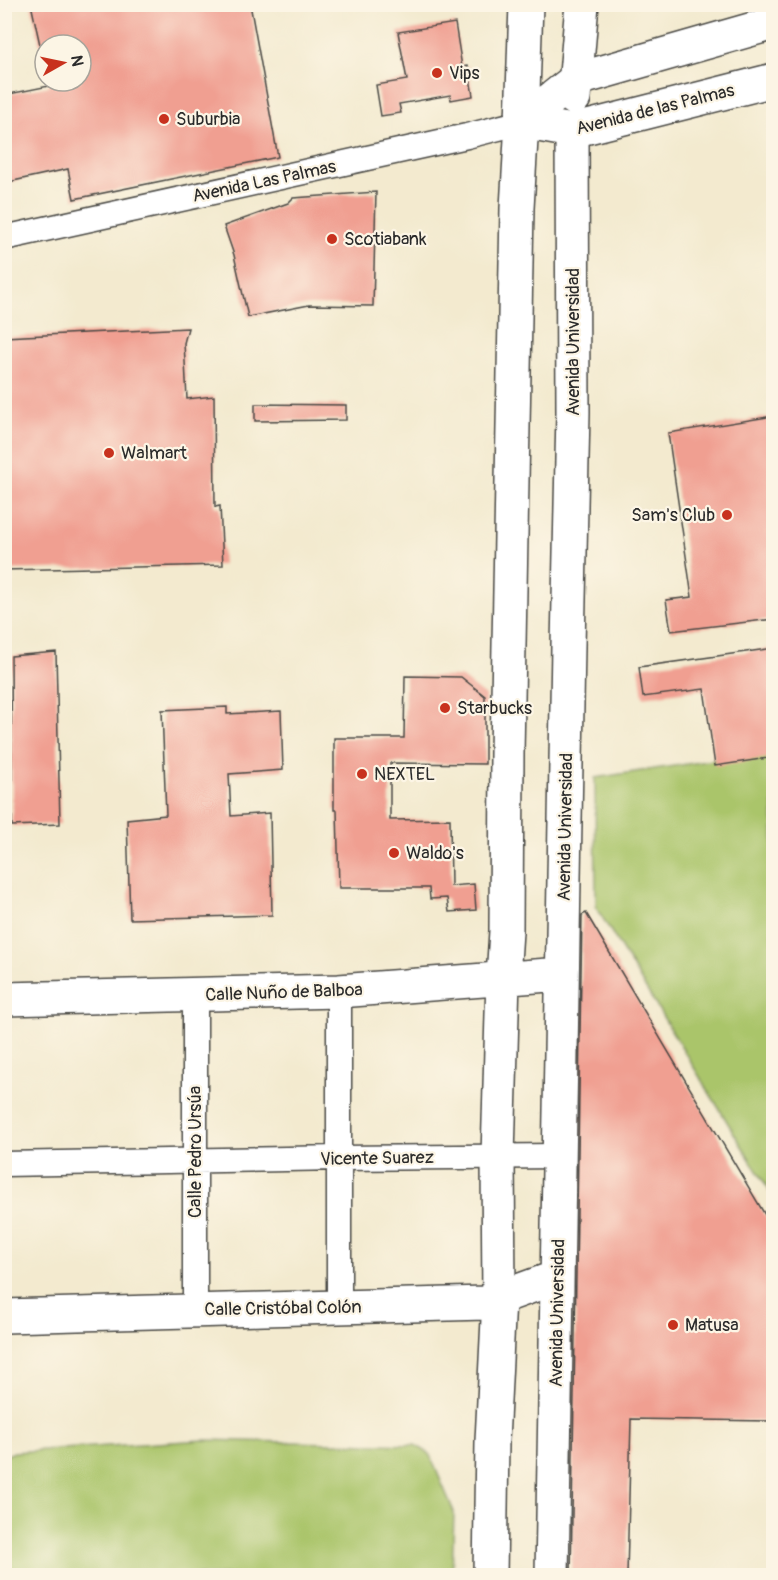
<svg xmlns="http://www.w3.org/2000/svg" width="778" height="1580" font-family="Pangolin,sans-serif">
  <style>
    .green { fill: #aac56b; stroke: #6a784b; stroke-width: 1.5 }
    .building { fill: #f09f91 }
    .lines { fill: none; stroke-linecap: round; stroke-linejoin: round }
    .minor-casing { stroke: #494844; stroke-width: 27 }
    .secondary-casing { stroke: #494844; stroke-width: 36 }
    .primary-casing { stroke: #494844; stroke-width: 36 }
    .minor { stroke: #fff; stroke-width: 24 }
    .secondary { stroke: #fff; stroke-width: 33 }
    .primary { stroke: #fff; stroke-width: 33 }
    .poi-dot { fill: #c8321e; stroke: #fcf5e5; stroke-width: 2 }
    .labels { text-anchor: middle; stroke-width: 4.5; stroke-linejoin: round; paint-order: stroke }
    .poi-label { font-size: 18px; fill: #2b2b2b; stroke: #fcf5e5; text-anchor: start }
    .street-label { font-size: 18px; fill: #2b2b2b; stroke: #fcf5e5 }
  </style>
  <rect width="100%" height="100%" fill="#fcf5e5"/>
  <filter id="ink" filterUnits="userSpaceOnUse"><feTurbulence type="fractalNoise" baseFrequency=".0167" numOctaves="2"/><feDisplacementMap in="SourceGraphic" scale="12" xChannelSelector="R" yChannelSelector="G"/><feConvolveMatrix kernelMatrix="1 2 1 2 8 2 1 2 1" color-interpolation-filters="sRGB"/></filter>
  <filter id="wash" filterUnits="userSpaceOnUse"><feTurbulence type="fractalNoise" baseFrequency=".008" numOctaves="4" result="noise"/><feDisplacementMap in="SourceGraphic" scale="24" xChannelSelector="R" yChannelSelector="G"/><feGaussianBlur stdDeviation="1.35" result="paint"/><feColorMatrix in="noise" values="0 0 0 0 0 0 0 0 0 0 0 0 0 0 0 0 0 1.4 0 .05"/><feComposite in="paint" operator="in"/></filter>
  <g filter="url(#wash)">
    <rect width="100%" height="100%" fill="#f3eacf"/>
    <path class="green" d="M 773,751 L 773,1197 L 596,907 L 595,778 Z
      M 204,1440 L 415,1445 L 429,1453 L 454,1512 L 452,1575 L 5,1575 L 5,1456 L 14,1452 Z"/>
    <g id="blocks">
      <path class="building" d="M 31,4 L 250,4 L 278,157 L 74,199 L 68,169 L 4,183 L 4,95 L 49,86 L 48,81 L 81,81 L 81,45 L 40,45 Z
        M 455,23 L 462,67 L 468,66 L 473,96 L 451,100 L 450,95 L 399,104 L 401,113 L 381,116 L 376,85 L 407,80 L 398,32 Z
        M 376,192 L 373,306 L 309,305 L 248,317 L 234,255 L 224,226 L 288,203 L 293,198 Z
        M 188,328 L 184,343 L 187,399 L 214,396 L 215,507 L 220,506 L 223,565 L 4,570 L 4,337 Z
        M 255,404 L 346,405 L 346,420 L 255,421 Z
        M 774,416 L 774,619 L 671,631 L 666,600 L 692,597 L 668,433 Z
        M 774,648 L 774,757 L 715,766 L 704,689 L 643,697 L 639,667 Z
        M 56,652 L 60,824 L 12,826 L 11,656 Z
        M 405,676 L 461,677 L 485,696 L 485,764 L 390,763 L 390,820 L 450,819 L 451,886 L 474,884 L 476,910 L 449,912 L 447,898 L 430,899 L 429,888 L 339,888 L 337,810 L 334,810 L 334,738 L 404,738 Z
        M 227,707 L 227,714 L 281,711 L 283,770 L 229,774 L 231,816 L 270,813 L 272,915 L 130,919 L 127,819 L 166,815 L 162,710 Z
        M 586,913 L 774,1230 L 774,1421 L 631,1419 L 627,1575 L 571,1575 L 582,915 Z"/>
    </g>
  </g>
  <g filter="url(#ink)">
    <use href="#blocks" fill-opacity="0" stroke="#494844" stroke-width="1.5"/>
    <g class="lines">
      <defs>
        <path id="minor" d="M 4,238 L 467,136 L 522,122
          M 339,991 L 339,1307
          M 4,1164 L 339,1158 L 559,1156
          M 195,1310 L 195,994"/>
        <path id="secondary" d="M 4,999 L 339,991 L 562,974
          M 4,1316 L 485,1303 L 557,1277
          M 490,1576 L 492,1441 L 499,1299 L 498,1157 L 503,978 L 506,931 L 507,754 L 517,208 L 522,122
          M 552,1576 L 568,646 L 573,412 L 572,131"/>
        <path id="primary" d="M 574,98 L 582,4
          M 522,122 L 575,80 L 774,23
          M 522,122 L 572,131 L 774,80
          M 522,122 L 526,4"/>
      </defs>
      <use href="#minor" class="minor-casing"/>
      <use href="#secondary" class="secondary-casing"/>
      <use href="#primary" class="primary-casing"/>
      <use href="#minor" class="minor"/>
      <use href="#secondary" class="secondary"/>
      <use href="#primary" class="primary"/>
    </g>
  </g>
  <g class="poi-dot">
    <circle cx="437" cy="73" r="6"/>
    <circle cx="164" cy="119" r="6"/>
    <circle cx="332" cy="239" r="6"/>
    <circle cx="109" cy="453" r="6"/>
    <circle cx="727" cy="515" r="6"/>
    <circle cx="445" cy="708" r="6"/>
    <circle cx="362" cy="774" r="6"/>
    <circle cx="394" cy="853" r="6"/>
    <circle cx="673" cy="1325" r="6"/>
  </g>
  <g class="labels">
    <g class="poi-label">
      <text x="449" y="79">Vips</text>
      <text x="176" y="125">Suburbia</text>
      <text x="344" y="245">Scotiabank</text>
      <text x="121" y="459">Walmart</text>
      <text x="715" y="521" text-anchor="end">Sam's Club</text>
      <text x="457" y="714">Starbucks</text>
      <text x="374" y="780">NEXTEL</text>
      <text x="406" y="859">Waldo's</text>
      <text x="685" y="1331">Matusa</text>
    </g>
    <g class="street-label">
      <text transform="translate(655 109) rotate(-14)" y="6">Avenida de las Palmas</text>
      <text transform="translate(264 181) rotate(-12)" y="6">Avenida Las Palmas</text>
      <text transform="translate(573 342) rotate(-90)" y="6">Avenida Universidad</text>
      <text transform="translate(565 827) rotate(-89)" y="6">Avenida Universidad</text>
      <text transform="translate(284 992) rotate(-2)" y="6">Calle Nuño de Balboa</text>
      <text transform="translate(195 1152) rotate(-90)" y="6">Calle Pedro Ursúa</text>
      <text transform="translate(377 1158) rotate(-1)" y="6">Vicente Suarez</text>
      <text transform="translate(283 1308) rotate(-1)" y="6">Calle Cristóbal Colón</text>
      <text transform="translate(557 1313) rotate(-89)" y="6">Avenida Universidad</text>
    </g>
  </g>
  <rect width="778" height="1580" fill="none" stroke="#fcf5e5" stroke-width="24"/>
  <g transform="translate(63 63) rotate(81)"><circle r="28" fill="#fcf5e5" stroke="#a8a49b" stroke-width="1.5"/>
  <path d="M0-4.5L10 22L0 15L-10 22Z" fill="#c8321e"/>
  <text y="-9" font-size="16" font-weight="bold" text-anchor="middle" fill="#2b2b2b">N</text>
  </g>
</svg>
